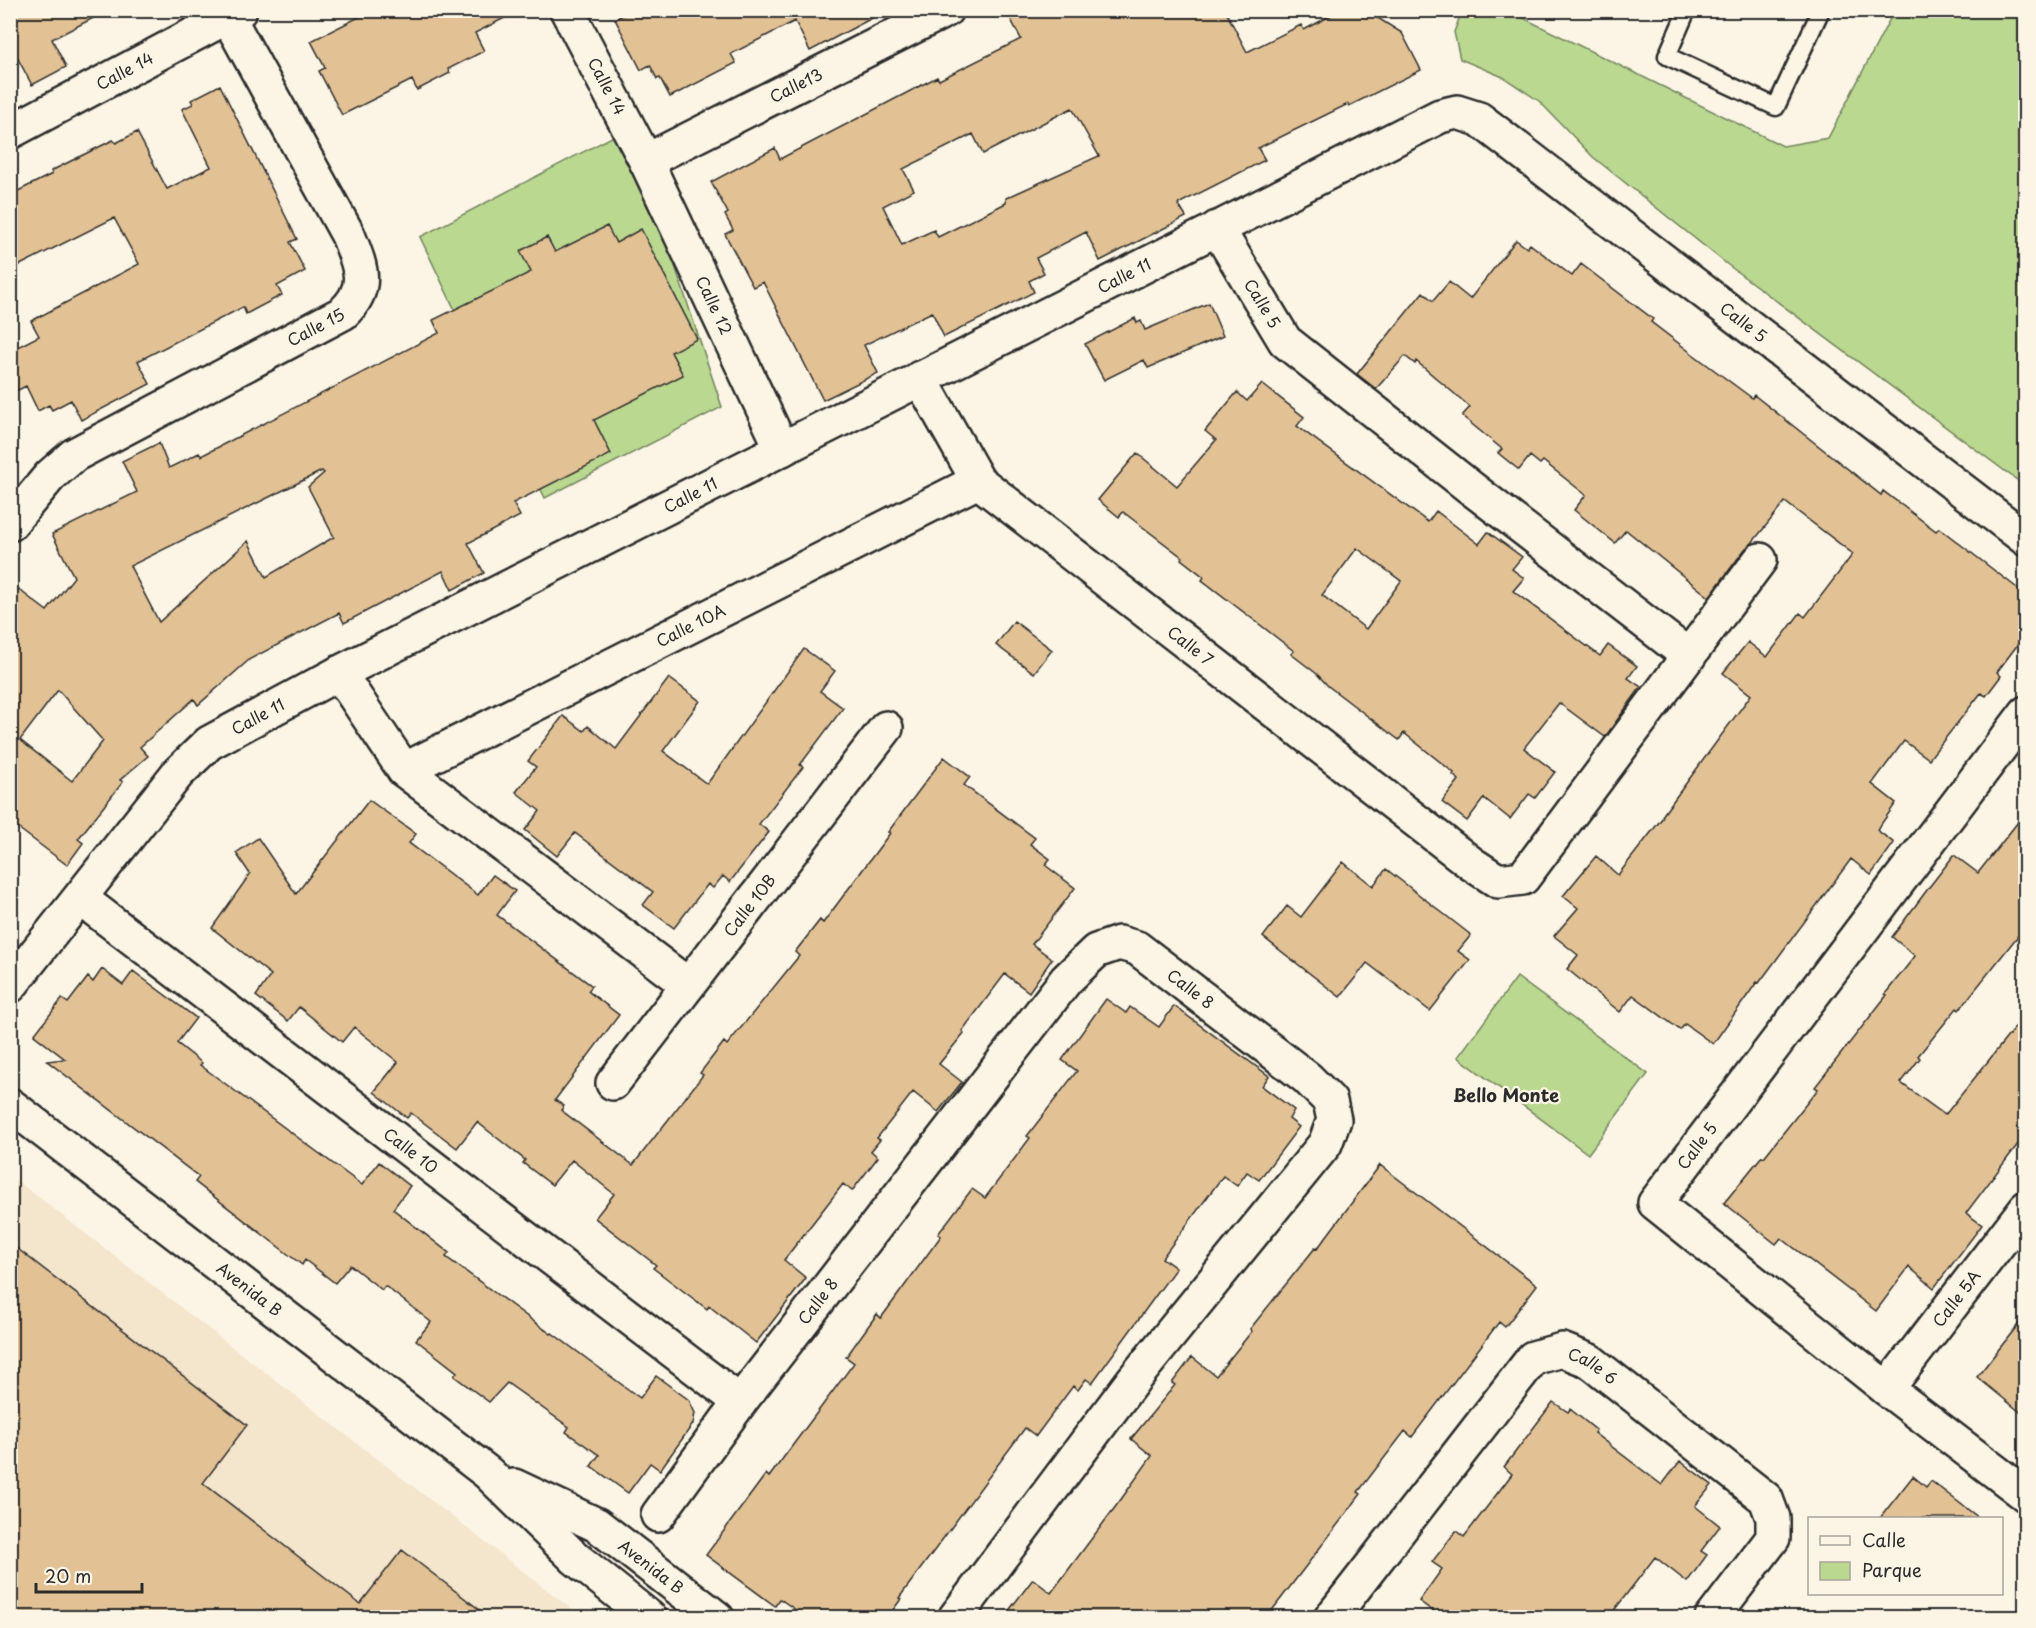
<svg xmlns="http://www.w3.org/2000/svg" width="2036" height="1628" font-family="'Playpen Sans',sans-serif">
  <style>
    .built { fill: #f4e5cd }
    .green { fill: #bad890; stroke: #72825e; stroke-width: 1.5 }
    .building { fill: #e2c194; stroke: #2b2b2b; stroke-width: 1.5; fill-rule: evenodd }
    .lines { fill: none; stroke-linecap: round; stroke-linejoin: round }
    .service-casing { stroke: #2b2b2b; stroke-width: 21 }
    .minor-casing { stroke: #2b2b2b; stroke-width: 38 }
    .service { stroke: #fcf5e5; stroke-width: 16 }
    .minor { stroke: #fcf5e5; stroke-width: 33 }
    .labels { text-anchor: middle; stroke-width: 4.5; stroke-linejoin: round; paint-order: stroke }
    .street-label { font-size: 16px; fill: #2b2b2b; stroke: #fcf5e5 }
    .neighbourhood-label { font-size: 18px; font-weight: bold; fill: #2b2b2b; stroke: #fcf5e5 }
  </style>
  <rect width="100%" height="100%" fill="#fcf5e5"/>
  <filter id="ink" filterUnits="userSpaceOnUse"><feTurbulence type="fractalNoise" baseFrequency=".0167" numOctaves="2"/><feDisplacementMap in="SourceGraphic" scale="12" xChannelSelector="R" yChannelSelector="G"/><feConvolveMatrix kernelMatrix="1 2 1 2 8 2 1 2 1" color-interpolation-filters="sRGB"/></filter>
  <g filter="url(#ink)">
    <path class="built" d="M 11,1176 L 582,1617 L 11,1617 Z"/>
    <path class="green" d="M 1462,11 L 1509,11 L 1783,146 L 1828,138 L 1894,11 L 2025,11 L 2025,486 L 1728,265 L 1593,157 L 1539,101 L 1503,77 L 1460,59 L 1454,32 Z
      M 629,128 L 722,407 L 545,498 L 420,237 Z
      M 1517,977 L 1648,1074 L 1588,1154 L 1458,1057 Z"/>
    <path class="building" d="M 10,10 L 109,10 L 52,39 L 66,67 L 32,85 L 10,44 Z
      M 373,10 L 520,10 L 475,33 L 484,51 L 448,69 L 450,73 L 417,90 L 412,80 L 342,115 L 319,71 L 325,68 L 311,41 Z
      M 632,10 L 887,10 L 810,51 L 795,21 L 731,54 L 736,63 L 670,97 L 660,78 L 657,79 L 650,65 L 641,70 L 615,19 Z
      M 1006,10 L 1225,10 L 1247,52 L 1301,25 L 1304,30 L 1341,10 L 1365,10 L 1402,33 L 1421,70 L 1349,106 L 1348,104 L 1258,148 L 1265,160 L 1178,204 L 1186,217 L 1100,261 L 1086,232 L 1036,258 L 1044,273 L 1029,281 L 1034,292 L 944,337 L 932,312 L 864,345 L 878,373 L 823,400 L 763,282 L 753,287 L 725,234 L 733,230 L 725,215 L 728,213 L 711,182 L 775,148 L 780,159 L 937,77 L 939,80 L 1021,39 ZM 1072,108 L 1099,156 L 1006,198 L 1006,203 L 938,237 L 934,230 L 902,245 L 883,206 L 914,190 L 903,169 L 973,134 L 983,154 Z
      M 220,85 L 297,239 L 290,242 L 305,271 L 277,286 L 282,295 L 246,314 L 243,307 L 138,361 L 150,384 L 81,420 L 71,400 L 52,410 L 49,405 L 38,411 L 26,386 L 10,394 L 10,351 L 39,336 L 31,321 L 139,264 L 114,218 L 10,270 L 10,195 L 52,174 L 51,171 L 113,140 L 116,143 L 137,132 L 167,189 L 211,167 L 182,109 L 193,104 L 191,100 Z
      M 607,226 L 616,243 L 641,229 L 697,339 L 671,352 L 683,375 L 594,420 L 611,454 L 513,503 L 520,516 L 468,543 L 484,573 L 452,590 L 443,571 L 344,623 L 339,613 L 250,659 L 198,705 L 194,699 L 140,747 L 148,756 L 120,780 L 123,782 L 78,839 L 83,843 L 67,865 L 10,822 L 10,583 L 47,611 L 74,577 L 52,534 L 137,492 L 122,461 L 159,443 L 169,468 L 199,453 L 201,456 L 439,333 L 433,320 L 531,272 L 520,251 L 547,237 L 555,252 ZM 322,471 L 324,473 L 308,487 L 334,537 L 266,577 L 248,541 L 159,622 L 130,566 ZM 58,690 L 103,741 L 72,781 L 20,740 Z
      M 1516,240 L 1527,248 L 1530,244 L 1572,276 L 1581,264 L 1653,319 L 1651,322 L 1694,355 L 1752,398 L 1754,395 L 1881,495 L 1883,491 L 1936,531 L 1939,528 L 2025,594 L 2025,635 L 1997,672 L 2001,676 L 1986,696 L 1981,693 L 1929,759 L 1904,741 L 1872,784 L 1896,803 L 1877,830 L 1894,843 L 1871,875 L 1851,859 L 1759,983 L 1757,982 L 1713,1044 L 1685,1024 L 1680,1030 L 1633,995 L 1620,1012 L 1567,969 L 1578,955 L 1554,936 L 1578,908 L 1563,896 L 1596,856 L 1618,875 L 1663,817 L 1662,816 L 1751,695 L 1723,673 L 1748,642 L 1767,657 L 1800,613 L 1805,617 L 1853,554 L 1785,502 L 1752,543 L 1745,549 L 1709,597 L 1626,530 L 1615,543 L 1574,510 L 1586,495 L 1543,461 L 1540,464 L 1530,456 L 1519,470 L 1498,453 L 1502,449 L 1462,416 L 1470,407 L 1416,361 L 1415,364 L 1405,356 L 1376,389 L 1357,374 L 1423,292 L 1433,301 L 1449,282 L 1470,299 Z
      M 1209,303 L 1223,336 L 1148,368 L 1144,360 L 1104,380 L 1085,344 L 1135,318 L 1137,323 L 1141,321 L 1145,330 Z
      M 1262,384 L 1304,417 L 1297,426 L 1428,522 L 1436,511 L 1479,544 L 1488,532 L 1522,557 L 1512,569 L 1524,578 L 1513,591 L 1600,656 L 1608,645 L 1637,666 L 1628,678 L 1641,687 L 1605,737 L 1559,703 L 1524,748 L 1555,772 L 1535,798 L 1529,794 L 1510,819 L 1484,798 L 1467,821 L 1442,802 L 1459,780 L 1453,775 L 1454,773 L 1404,733 L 1399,740 L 1328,686 L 1317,674 L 1291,654 L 1294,651 L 1202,580 L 1204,577 L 1181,559 L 1182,557 L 1123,512 L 1119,517 L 1098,500 L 1137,453 L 1177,486 L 1216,440 L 1205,431 L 1237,392 L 1247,401 ZM 1357,548 L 1401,581 L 1366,629 L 1322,595 Z
      M 1014,621 L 1052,650 L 1034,673 L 996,645 Z
      M 804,649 L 835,671 L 820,691 L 843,708 L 800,765 L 803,767 L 759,824 L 769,832 L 730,882 L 723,876 L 713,888 L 708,884 L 674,928 L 643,905 L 653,892 L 575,833 L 557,856 L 525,830 L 540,811 L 516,792 L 536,767 L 528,761 L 563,716 L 584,731 L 588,726 L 616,749 L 669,678 L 700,701 L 663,751 L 707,784 Z
      M 944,757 L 970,777 L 964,785 L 1035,838 L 1030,844 L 1050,859 L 1045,865 L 1075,888 L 1032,944 L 1052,959 L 1029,992 L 1005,974 L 962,1031 L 964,1033 L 939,1064 L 962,1082 L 938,1112 L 913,1092 L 877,1138 L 880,1140 L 871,1151 L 878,1157 L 852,1191 L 843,1184 L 784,1260 L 806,1278 L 756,1343 L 709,1306 L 707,1309 L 653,1268 L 656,1265 L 595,1218 L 614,1194 L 572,1160 L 552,1185 L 523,1163 L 525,1160 L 477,1122 L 457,1148 L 411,1113 L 407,1118 L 374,1092 L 398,1062 L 354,1027 L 342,1042 L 299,1007 L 288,1021 L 256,996 L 271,975 L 212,928 L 250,874 L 236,853 L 258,838 L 296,894 L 369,800 L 416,834 L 409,843 L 478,895 L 493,875 L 515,891 L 497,915 L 592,986 L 588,991 L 619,1015 L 555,1100 L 564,1106 L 561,1110 L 633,1165 L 703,1075 L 700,1073 L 724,1042 L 727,1045 L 799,956 L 795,952 L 820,920 L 823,923 L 890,833 L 888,832 Z
      M 2025,813 L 2025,927 L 1959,1010 L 1957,1008 L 1918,1056 L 1920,1058 L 1901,1083 L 1945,1115 L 2025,1015 L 2025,1135 L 1966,1213 L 1982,1225 L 1934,1288 L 1909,1267 L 1876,1311 L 1781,1238 L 1776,1244 L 1724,1203 L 1762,1156 L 1764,1157 L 1818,1089 L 1815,1087 L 1887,995 L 1885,994 L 1915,956 L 1892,937 L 1930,886 L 1954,855 L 1978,873 Z
      M 1343,862 L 1373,886 L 1386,869 L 1471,935 L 1458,951 L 1470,960 L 1430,1011 L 1367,963 L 1340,997 L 1263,937 L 1287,906 L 1301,917 Z
      M 102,969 L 123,985 L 133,971 L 196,1018 L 177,1043 L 202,1063 L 200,1065 L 362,1185 L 379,1162 L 410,1186 L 393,1209 L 449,1253 L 446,1257 L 551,1334 L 552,1333 L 640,1398 L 656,1376 L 689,1400 L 695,1413 L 693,1424 L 660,1470 L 650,1463 L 628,1493 L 591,1466 L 599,1455 L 566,1432 L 569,1427 L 507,1383 L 489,1402 L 454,1376 L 457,1372 L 416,1340 L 431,1322 L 385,1286 L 382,1290 L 350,1265 L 335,1283 L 305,1260 L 302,1265 L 195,1182 L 199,1177 L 47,1061 L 65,1059 L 34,1035 L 62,999 L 68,1003 L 88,977 L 93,982 Z
      M 1106,999 L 1126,1013 L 1130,1007 L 1159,1027 L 1174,1006 L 1269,1076 L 1262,1086 L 1294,1110 L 1289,1119 L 1299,1127 L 1259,1180 L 1247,1172 L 1237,1186 L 1223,1176 L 1162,1258 L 1176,1268 L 1092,1383 L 1086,1379 L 1078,1390 L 1073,1386 L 1036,1436 L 1025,1428 L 899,1598 L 901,1599 L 888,1617 L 806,1617 L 780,1599 L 775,1606 L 706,1555 L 766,1474 L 769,1477 L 854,1363 L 846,1357 L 877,1314 L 881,1318 L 941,1236 L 938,1234 L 972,1189 L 985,1198 L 1030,1138 L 1027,1136 L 1077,1071 L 1062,1060 Z
      M 1380,1165 L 1537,1285 L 1505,1327 L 1499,1322 L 1412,1437 L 1405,1431 L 1358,1492 L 1361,1494 L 1267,1617 L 1004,1617 L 1033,1579 L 1051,1593 L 1122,1498 L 1152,1456 L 1131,1439 L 1175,1385 L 1172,1383 L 1192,1357 L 1216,1376 L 1252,1331 L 1250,1329 L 1315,1248 L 1317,1249 Z
      M 10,1243 L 247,1425 L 203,1483 L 360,1604 L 402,1550 L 489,1617 L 10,1617 Z
      M 2025,1316 L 2025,1416 L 1977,1377 Z
      M 1553,1402 L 1568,1412 L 1570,1409 L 1596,1430 L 1594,1433 L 1662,1485 L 1680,1461 L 1712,1485 L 1695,1506 L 1720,1526 L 1701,1551 L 1707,1555 L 1687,1582 L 1655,1557 L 1609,1617 L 1441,1617 L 1419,1601 L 1442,1569 L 1432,1562 L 1456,1531 L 1464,1537 L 1512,1474 L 1504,1467 Z
      M 1913,1476 L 1926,1487 L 1931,1481 L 1979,1518 L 1880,1518 Z"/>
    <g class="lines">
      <defs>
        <path id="service" d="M 1687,10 L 1667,56 L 1776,107 L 1821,10"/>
        <g id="minor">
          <path id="s1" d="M 567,10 L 646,161 L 782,449"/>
          <path id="s2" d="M 10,132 L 240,10"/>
          <path id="s3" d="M 646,161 L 946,10"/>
          <path id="s4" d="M 1217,228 L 1285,341 L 1471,488 L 1689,656"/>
          <path id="s5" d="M 920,378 L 978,481 L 1472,864 L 1498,881 L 1523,878 L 1760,560"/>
          <path id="s6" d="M 10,524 L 50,476 L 74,455 L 343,313 C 371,287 360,266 348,235 L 228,17"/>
          <path d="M 339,673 L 404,770 L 688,985"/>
          <path d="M 2026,713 L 1655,1203 L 1887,1389 L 2026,1495"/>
          <path id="s7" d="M 404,770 L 978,481"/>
          <path id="s8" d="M 80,898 L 740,1402"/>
          <path id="s9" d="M 10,986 L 178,773 L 209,743 L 339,673 L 1440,116 L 1457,112 L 1479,119 L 2026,539"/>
          <path id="s10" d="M 613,1083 L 886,728"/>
          <path id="s11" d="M 10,1105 L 488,1473 L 575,1558 L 650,1618"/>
          <path id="s12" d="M 1887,1389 L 2026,1208"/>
          <path id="s13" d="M 514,1486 L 597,1525 L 717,1618"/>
          <path id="s14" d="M 658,1515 L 740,1402 L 1066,980 L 1096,951 L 1119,943 L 1137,948 L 1307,1078 L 1330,1101 L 1334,1120 L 1325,1144 L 1134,1379 L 955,1618"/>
          <path id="s15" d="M 1331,1618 L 1533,1358 L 1562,1350 L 1590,1361 L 1766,1499 L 1773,1518 L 1773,1538 L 1712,1618"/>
        </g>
      </defs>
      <use href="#service" class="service-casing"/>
      <use href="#minor" class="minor-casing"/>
      <use href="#service" class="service"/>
      <use href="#minor" class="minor"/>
    </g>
  </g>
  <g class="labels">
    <g class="street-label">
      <text dy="6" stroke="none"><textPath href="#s2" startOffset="130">Calle 14</textPath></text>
      <text dy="6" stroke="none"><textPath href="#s1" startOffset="86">Calle 14</textPath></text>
      <text dy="6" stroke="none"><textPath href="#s3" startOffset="168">Calle13</textPath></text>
      <text dy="6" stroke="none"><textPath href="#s9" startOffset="1342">Calle 11</textPath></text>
      <text dy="6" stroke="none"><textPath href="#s4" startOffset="88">Calle 5</textPath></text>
      <text dy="6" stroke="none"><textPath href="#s1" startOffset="330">Calle 12</textPath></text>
      <text dy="6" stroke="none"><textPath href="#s9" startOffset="2070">Calle 5</textPath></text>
      <text dy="6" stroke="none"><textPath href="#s6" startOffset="368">Calle 15</textPath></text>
      <text dy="6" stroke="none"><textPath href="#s9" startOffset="856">Calle 11</textPath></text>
      <text dy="6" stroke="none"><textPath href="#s7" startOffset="321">Calle 10A</textPath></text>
      <text dy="6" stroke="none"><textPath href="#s5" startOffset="387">Calle 7</textPath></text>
      <text dy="6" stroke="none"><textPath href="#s9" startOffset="370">Calle 11</textPath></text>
      <text dy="6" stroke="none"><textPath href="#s10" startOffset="224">Calle 10B</textPath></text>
      <text dy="6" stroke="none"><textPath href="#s14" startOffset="825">Calle 8</textPath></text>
      <text transform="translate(1697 1146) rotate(-53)" y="6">Calle 5</text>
      <text dy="6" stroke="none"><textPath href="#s8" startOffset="416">Calle 10</textPath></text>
      <text dy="6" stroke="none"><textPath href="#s11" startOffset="302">Avenida B</textPath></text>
      <text dy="6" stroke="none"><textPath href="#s12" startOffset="114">Calle 5A</textPath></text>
      <text dy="6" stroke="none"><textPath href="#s14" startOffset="267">Calle 8</textPath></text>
      <text dy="6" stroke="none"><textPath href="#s15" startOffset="394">Calle 6</textPath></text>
      <text dy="6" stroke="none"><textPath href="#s13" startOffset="160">Avenida B</textPath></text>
    </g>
    <g class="neighbourhood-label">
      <text x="1506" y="1102">Bello Monte</text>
    </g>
  </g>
  <rect width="2036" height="1628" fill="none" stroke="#fcf5e5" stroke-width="36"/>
  <rect x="18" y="18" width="2000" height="1592" fill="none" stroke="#2b2b2b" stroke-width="2" filter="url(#ink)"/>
  <rect x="1808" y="1517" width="195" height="78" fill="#fcf5e5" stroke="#a8a49b" stroke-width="1.5"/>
  <rect x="1820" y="1536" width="30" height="9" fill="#fcf5e5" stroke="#a8a49b" stroke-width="1.5"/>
  <text x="1862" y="1547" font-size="18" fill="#2b2b2b">Calle</text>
  <rect x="1820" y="1562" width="30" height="18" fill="#bad890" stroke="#a8a49b" stroke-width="1.5"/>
  <text x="1862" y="1577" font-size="18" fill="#2b2b2b">Parque</text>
  <path d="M36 1583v9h106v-9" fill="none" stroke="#2b2b2b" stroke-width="3"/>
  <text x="45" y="1583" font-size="18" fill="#2b2b2b" stroke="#fcf5e5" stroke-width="4.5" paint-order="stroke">20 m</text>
</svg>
